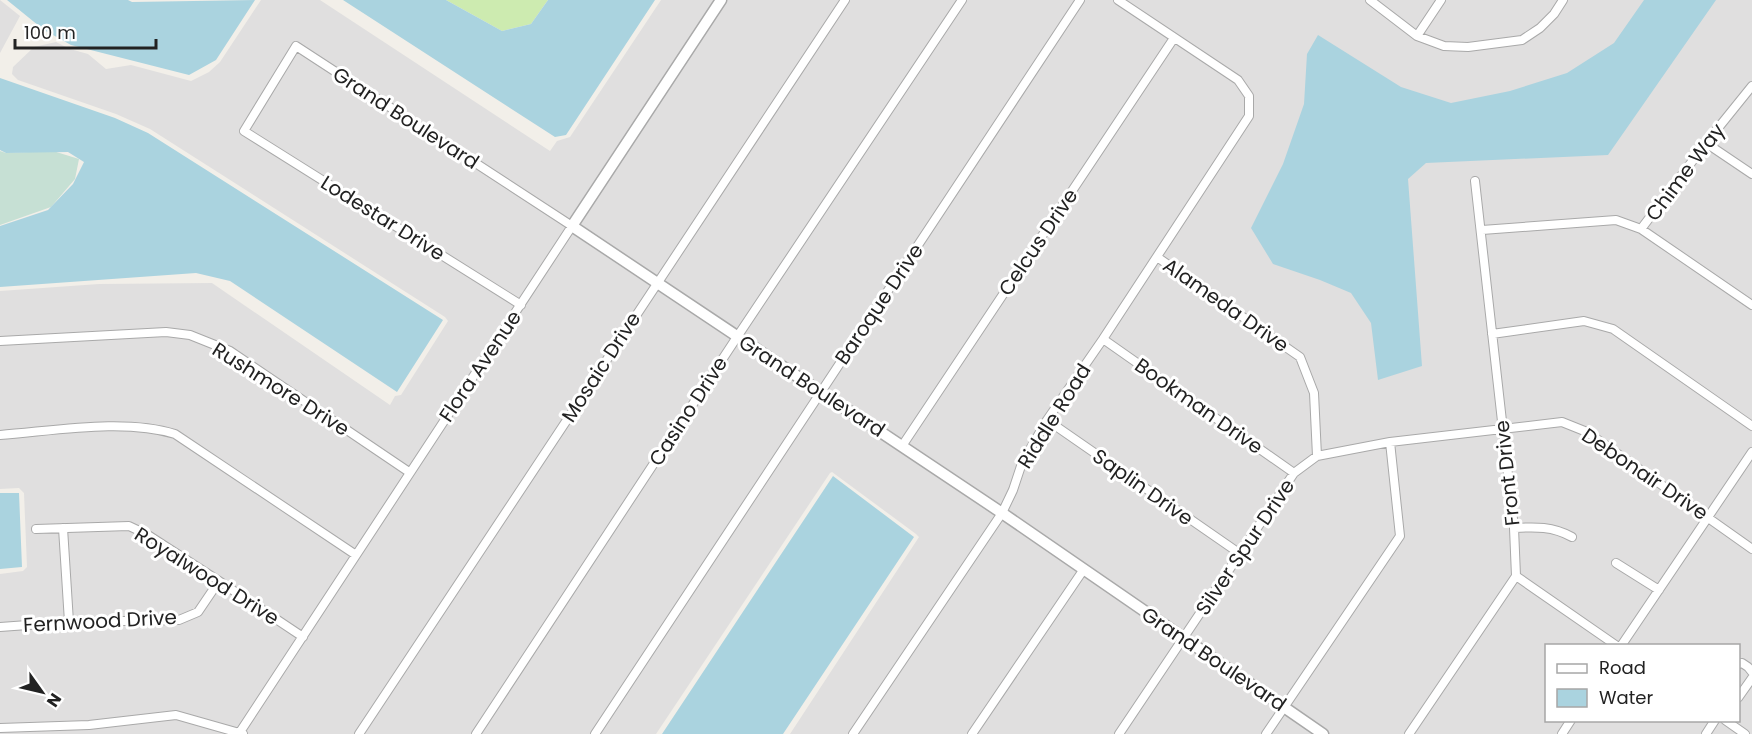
<svg xmlns="http://www.w3.org/2000/svg" width="1752" height="734" font-family="Poppins,sans-serif">
  <style>
    .residential { fill: #e0dfdf; fill-rule: evenodd }
    .grass { fill: #cdebb0 }
    .wetland { fill: #c6e0d4 }
    .water { fill: #aad3df }
    .lines { fill: none; stroke-linecap: round; stroke-linejoin: round }
    .minor-casing { stroke: #a9a9a9; stroke-width: 10 }
    .tertiary-casing { stroke: #a9a9a9; stroke-width: 13 }
    .minor { stroke: #fff; stroke-width: 8 }
    .tertiary { stroke: #fff; stroke-width: 10 }
    .labels { text-anchor: middle; stroke-width: 6; stroke-linejoin: round; paint-order: stroke }
    .street-label { font-size: 20px; fill: #222; stroke: #fff }
  </style>
  <rect width="100%" height="100%" fill="#f2efe9"/>
  <path class="residential" d="M 0,0 L 20,16 L 0,53 Z
    M 261,0 L 320,0 L 550,151 L 557,141 L 570,137 L 661,0 L 715,0 L 667,73 L 716,0 L 1752,0 L 1752,734 L 1323,734 L 1082,574 L 1314,734 L 790,734 L 919,537 L 916,534 L 832,472 L 830,473 L 656,734 L 0,734 L 0,574 L 23,571 L 27,567 L 24,493 L 19,488 L 0,489 L 0,291 L 99,284 L 212,283 L 390,405 L 395,396 L 401,395 L 448,321 L 445,317 L 150,129 L 116,114 L 18,80 L 12,74 L 13,67 L 34,47 L 56,42 L 70,49 L 88,54 L 106,69 L 131,65 L 191,81 L 209,72 L 220,62 ZM 1546,646 L 1738,646 L 1738,720 L 1546,720 Z"/>
  <path class="grass" d="M 446,0 L 548,0 L 531,24 L 502,31 Z"/>
  <path class="wetland" d="M 0,151 L 6,153 L 53,151 L 79,159 L 75,179 L 51,207 L 0,225 Z"/>
  <path class="water" d="M 7,0 L 128,0 L 132,2 L 255,0 L 216,60 L 189,75 L 71,45 L 44,30 Z
    M 343,0 L 446,0 L 502,31 L 531,24 L 548,0 L 655,0 L 566,135 L 555,137 Z
    M 1644,0 L 1716,0 L 1608,155 L 1426,163 L 1408,179 L 1422,366 L 1378,380 L 1371,323 L 1351,293 L 1320,280 L 1273,264 L 1251,228 L 1283,164 L 1304,104 L 1307,54 L 1318,35 L 1401,87 L 1451,103 L 1510,91 L 1567,73 L 1614,43 Z
    M 0,78 L 115,118 L 148,133 L 443,320 L 397,392 L 230,281 L 196,273 L 0,287 L 0,226 L 48,210 L 73,184 L 84,162 L 68,152 L 6,153 L 0,150 Z
    M 833,476 L 914,537 L 783,734 L 662,734 Z
    M 0,493 L 19,493 L 22,567 L 0,569 Z"/>
  <g class="lines">
    <defs>
      <path id="minor" d="M 1370,0 L 1417,36 L 1444,46 L 1468,47 L 1522,40 L 1540,28 L 1554,14 L 1563,0
        M 1417,36 L 1441,0
        M 1706,143 L 1752,174
        M 1641,229 L 1706,143 L 1752,86
        M 1482,230 L 1616,220 L 1641,229 L 1752,305
        M 1157,257 L 1300,357 L 1314,393 L 1317,456
        M 1492,334 L 1584,321 L 1613,329 L 1752,426
        M 1103,339 L 1294,473
        M 0,341 L 166,332 L 190,335 L 230,351 L 409,472
        M 1047,420 L 1239,553
        M 0,435 C 54,431 124,418 175,434 L 356,555
        M 902,446 L 1174,38
        M 63,528 L 69,622
        M 1514,528 C 1535,527 1552,526 1572,537
        M 36,529 L 129,526 L 148,535 L 219,581 L 303,637
        M 1616,563 L 1659,590
        M 1516,576 L 1617,646
        M 0,627 L 69,622 L 179,620 L 198,612 L 219,581
        M 1621,646 L 1752,452
        M 1738,664 L 1742,663 L 1748,667 L 1752,672
        M 1738,698 L 1752,678
        M 1725,720 L 1745,734
        M 0,728 L 89,725 L 176,715 L 243,734
        M 240,732 L 572,226 L 296,46 L 244,131 L 521,305
        M 359,734 L 845,0
        M 476,734 L 737,337 L 962,0
        M 595,734 L 1080,0
        M 853,734 L 1002,513 L 1013,490 L 1022,463 L 1047,420 L 1103,339 L 1249,116 L 1249,96 L 1238,80 L 1118,0
        M 972,734 L 1084,569
        M 1119,734 L 1294,473 L 1317,456 L 1390,442 L 1562,422 L 1587,432 L 1752,549
        M 1266,734 L 1400,536 L 1390,442
        M 1409,734 L 1516,576 L 1514,528 L 1475,181
        M 1562,734 L 1571,720
        M 1706,734 L 1715,720"/>
      <path id="tertiary" d="M 721,0 L 572,226 L 1002,513 L 1323,734"/>
    </defs>
    <use href="#minor" class="minor-casing"/>
    <use href="#tertiary" class="tertiary-casing"/>
    <use href="#minor" class="minor"/>
    <use href="#tertiary" class="tertiary"/>
  </g>
  <g class="labels">
    <g class="street-label">
      <text transform="translate(406 118) rotate(33)" y="7">Grand Boulevard</text>
      <text transform="translate(1685 172) rotate(-53)" y="7">Chime Way</text>
      <text transform="translate(383 218) rotate(32)" y="7">Lodestar Drive</text>
      <text transform="translate(1038 242) rotate(-56)" y="7">Celcus Drive</text>
      <text transform="translate(879 304) rotate(-56)" y="7">Baroque Drive</text>
      <text transform="translate(1226 305) rotate(35)" y="7">Alameda Drive</text>
      <text transform="translate(480 366) rotate(-56)" y="7">Flora Avenue</text>
      <text transform="translate(601 367) rotate(-57)" y="7">Mosaic Drive</text>
      <text transform="translate(812 386) rotate(33)" y="7">Grand Boulevard</text>
      <text transform="translate(281 389) rotate(32)" y="7">Rushmore Drive</text>
      <text transform="translate(1199 406) rotate(35)" y="7">Bookman Drive</text>
      <text transform="translate(688 411) rotate(-57)" y="7">Casino Drive</text>
      <text transform="translate(1054 416) rotate(-58)" y="7">Riddle Road</text>
      <text transform="translate(1507 473) rotate(-96)" y="7">Front Drive</text>
      <text transform="translate(1645 474) rotate(34)" y="7">Debonair Drive</text>
      <text transform="translate(1143 487) rotate(35)" y="7">Saplin Drive</text>
      <text transform="translate(1245 547) rotate(-56)" y="7">Silver Spur Drive</text>
      <text transform="translate(207 576) rotate(32)" y="7">Royalwood Drive</text>
      <text transform="translate(100 621) rotate(-3)" y="7">Fernwood Drive</text>
      <text transform="translate(1214 659) rotate(34)" y="7">Grand Boulevard</text>
    </g>
  </g>
  <rect x="1545" y="644" width="195" height="78" fill="#ffffff" stroke="#a7a7a7" stroke-width="1.5"/>
  <rect x="1557" y="664" width="30" height="9" fill="#ffffff" stroke="#a7a7a7" stroke-width="1.5"/>
  <text x="1599" y="674" font-size="18" fill="#222222">Road</text>
  <rect x="1557" y="689" width="30" height="18" fill="#aad3df" stroke="#a7a7a7" stroke-width="1.5"/>
  <text x="1599" y="704" font-size="18" fill="#222222">Water</text>
  <g transform="translate(42 692) rotate(124)" stroke="#ffffff" stroke-width="4.5" paint-order="stroke">
  <path d="M0-4.5L10 22L0 15L-10 22Z" fill="#222222"/>
  <text y="-9" font-size="16" font-weight="bold" text-anchor="middle" fill="#222222">N</text>
  </g>
  <path d="M15 39v9h141v-9" fill="none" stroke="#222222" stroke-width="3"/>
  <text x="24" y="39" font-size="18" fill="#222222" stroke="#ffffff" stroke-width="4.5" paint-order="stroke">100 m</text>
</svg>
